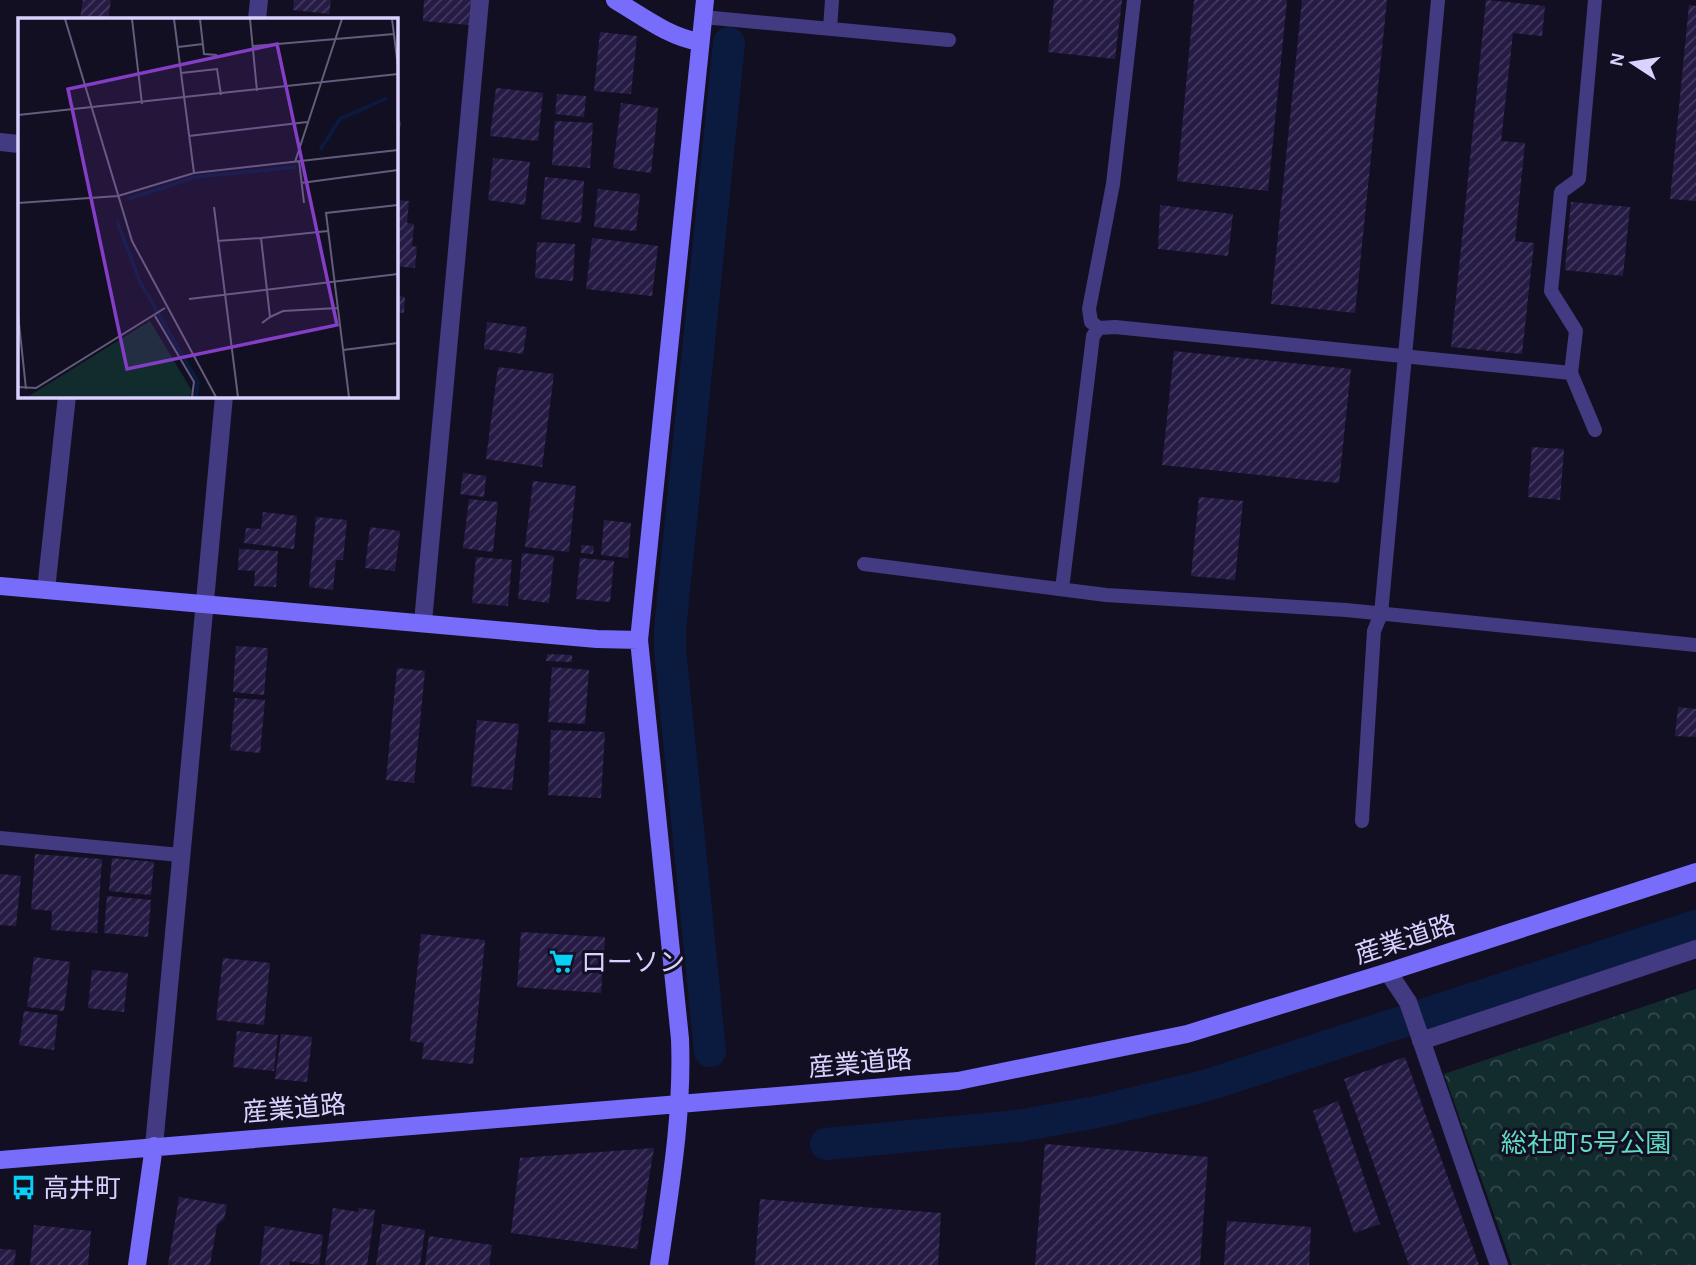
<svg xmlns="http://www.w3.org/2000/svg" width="1696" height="1265" font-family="Karla,'Noto Sans JP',sans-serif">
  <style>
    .forest { fill: url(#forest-crowns) }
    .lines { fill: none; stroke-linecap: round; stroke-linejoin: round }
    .canal { stroke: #0b1b40; stroke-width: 32 }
    .building { fill: url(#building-hatch) }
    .lane { stroke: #423b81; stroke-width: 14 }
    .street { stroke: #423b81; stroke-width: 18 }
    .secondary { stroke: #786cfb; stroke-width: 18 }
    .labels { text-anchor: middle; stroke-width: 6; stroke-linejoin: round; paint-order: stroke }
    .street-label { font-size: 26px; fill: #dad2fe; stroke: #130f23 }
    .poi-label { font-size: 26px; fill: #dad2fe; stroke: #130f23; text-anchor: start }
    .park-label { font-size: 26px; fill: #60dcc4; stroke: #130f23 }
    .inset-river { fill: none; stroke: #0b1b40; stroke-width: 3.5 }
    .inset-road { fill: none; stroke: #635d7b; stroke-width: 2 }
    .view { fill: #843dc5; fill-opacity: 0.15; stroke: #843dc5; stroke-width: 3.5 }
    .inset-edge { fill: none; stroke: #dad2fe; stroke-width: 3.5 }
  </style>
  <defs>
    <pattern id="forest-crowns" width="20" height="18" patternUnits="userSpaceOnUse" patternTransform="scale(1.75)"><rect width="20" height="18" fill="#122c2d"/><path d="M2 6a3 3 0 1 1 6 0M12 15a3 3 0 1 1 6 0" fill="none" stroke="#344a4c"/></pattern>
    <pattern id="building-hatch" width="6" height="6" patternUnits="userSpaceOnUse" patternTransform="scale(1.75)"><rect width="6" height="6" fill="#261b44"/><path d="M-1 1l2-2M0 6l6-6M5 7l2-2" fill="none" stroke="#453b60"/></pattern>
  </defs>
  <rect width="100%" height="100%" fill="#130f23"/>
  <path class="forest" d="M 1696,989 L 1696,1265 L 1512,1265 L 1444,1074 Z"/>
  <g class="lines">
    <path class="canal" d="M 710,1051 L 670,649 L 670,630 L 729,43
      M 826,1144 L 1018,1126 L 1097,1112 L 1208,1085 L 1696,926"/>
  </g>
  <path class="building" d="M 83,0 L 111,0 L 108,19 L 80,19 Z
    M 294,0 L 331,0 L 329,14 L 293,10 Z
    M 424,0 L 471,0 L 469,25 L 423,21 Z
    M 1054,0 L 1122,0 L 1115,59 L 1048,52 Z
    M 1194,0 L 1287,0 L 1268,191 L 1177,181 Z
    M 1302,0 L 1387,0 L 1355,313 L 1271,304 Z
    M 1486,0 L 1545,6 L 1542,36 L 1513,33 L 1501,141 L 1525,143 L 1515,241 L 1534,243 L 1522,354 L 1451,347 Z
    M 1689,5 L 1696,6 L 1696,201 L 1670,199 Z
    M 600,32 L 637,36 L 631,94 L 594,91 Z
    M 496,88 L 543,93 L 538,141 L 490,136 Z
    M 557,94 L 586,96 L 584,117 L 555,114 Z
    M 621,103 L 658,108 L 651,173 L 613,168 Z
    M 396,120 L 401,121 L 397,164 L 396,164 Z
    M 555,121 L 593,123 L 590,168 L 552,165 Z
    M 493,158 L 530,162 L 525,205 L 488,200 Z
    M 545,177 L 584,181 L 581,223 L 541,219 Z
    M 598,189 L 640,194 L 636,231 L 594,227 Z
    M 396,200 L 409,201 L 407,223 L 414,224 L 412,246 L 417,247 L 415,268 L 396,266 Z
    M 1571,202 L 1630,207 L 1623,276 L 1565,270 Z
    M 1160,205 L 1233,214 L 1228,256 L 1158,249 Z
    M 592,238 L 658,246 L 652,296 L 586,289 Z
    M 537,242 L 575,244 L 573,281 L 535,278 Z
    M 396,276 L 400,276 L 399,296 L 405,297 L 404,313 L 396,312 Z
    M 487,322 L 527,327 L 523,354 L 484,349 Z
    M 1174,351 L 1351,369 L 1339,483 L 1162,465 Z
    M 498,367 L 554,374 L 542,467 L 486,459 Z
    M 1532,447 L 1564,449 L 1560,500 L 1528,497 Z
    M 463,473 L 486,476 L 484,497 L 460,494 Z
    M 533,481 L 576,486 L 569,552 L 525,547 Z
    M 1199,497 L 1243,501 L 1235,580 L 1191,576 Z
    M 469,499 L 498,502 L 493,552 L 463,548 Z
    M 263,512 L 297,516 L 294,549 L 244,543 L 246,528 L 261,529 Z
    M 316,517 L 347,520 L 343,560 L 336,560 L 333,590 L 309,587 Z
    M 604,520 L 631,523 L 628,558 L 601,555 Z
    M 370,527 L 400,531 L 395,571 L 365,568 Z
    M 581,545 L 594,546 L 593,554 L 581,553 Z
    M 239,549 L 278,551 L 276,587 L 254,586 L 255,571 L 238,570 Z
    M 522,553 L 554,556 L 549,603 L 518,599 Z
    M 476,557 L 512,560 L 508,606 L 472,603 Z
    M 580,558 L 614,561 L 610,602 L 576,599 Z
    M 236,646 L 268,648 L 264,695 L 233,692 Z
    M 547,654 L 572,655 L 572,662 L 546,661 Z
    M 552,667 L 589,670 L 585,724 L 548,722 Z
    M 397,668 L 425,671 L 414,783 L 386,780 Z
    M 235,698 L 265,700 L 260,753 L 230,750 Z
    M 1678,707 L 1696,709 L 1696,737 L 1675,736 Z
    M 477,720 L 519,724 L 512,790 L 471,786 Z
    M 551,730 L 605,732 L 601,798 L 548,795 Z
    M 35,854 L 102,859 L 97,933 L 51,930 L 52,911 L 31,909 Z
    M 112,858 L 154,862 L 151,895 L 109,891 Z
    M 0,874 L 21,876 L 16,926 L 0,925 Z
    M 107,896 L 151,900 L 148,937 L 104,933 Z
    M 521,932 L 605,937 L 601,993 L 517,987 Z
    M 421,934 L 485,940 L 473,1064 L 422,1059 L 424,1043 L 410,1041 Z
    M 34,957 L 70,962 L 64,1011 L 27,1007 Z
    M 223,958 L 270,963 L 264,1025 L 216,1020 Z
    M 92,970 L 128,973 L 124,1012 L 88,1008 Z
    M 24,1011 L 58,1015 L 54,1050 L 19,1045 Z
    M 237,1031 L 278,1035 L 274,1071 L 233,1067 Z
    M 281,1034 L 312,1037 L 307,1082 L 275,1079 Z
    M 1405,1057 L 1479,1265 L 1409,1265 L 1344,1079 Z
    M 1338,1101 L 1380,1224 L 1354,1233 L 1313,1111 Z
    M 1045,1144 L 1208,1157 L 1200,1265 L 1035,1265 Z
    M 654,1148 L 637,1249 L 511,1233 L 520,1158 Z
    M 179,1197 L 227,1205 L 224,1219 L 217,1225 L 210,1265 L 168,1265 Z
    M 760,1199 L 941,1213 L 938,1265 L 755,1265 Z
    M 333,1208 L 358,1212 L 358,1208 L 375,1210 L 367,1265 L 325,1265 Z
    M 1227,1221 L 1311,1227 L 1309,1265 L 1224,1265 Z
    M 382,1224 L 425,1230 L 420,1265 L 376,1265 Z
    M 34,1225 L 91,1231 L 88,1265 L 30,1265 Z
    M 265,1226 L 323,1235 L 319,1265 L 290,1261 L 289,1265 L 260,1265 Z
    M 429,1236 L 492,1245 L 489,1265 L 425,1265 Z
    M 0,1249 L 16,1250 L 14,1265 L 0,1265 Z"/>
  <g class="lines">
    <path class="lane" d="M 703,17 L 949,40
      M 830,29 L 832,0
      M 1099,328 L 1091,322 L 1089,309 L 1113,184 L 1134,0
      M 1571,373 L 1576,331 L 1551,291 L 1561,192 L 1579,179 L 1595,0
      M 864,564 L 1106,595 L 1346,610 L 1696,645
      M 1062,589 L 1093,336 L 1099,328 L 1115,327 L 1571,373 L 1595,430
      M 1362,821 L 1374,631 L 1381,614 L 1438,0
      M 0,838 L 180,855"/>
    <path class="street" d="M 257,19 L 259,0
      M 0,142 L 19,144
      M 46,590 L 67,396
      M 423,622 L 480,0
      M 1388,972 L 1408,1002 L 1499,1265
      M 1421,1041 L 1696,949
      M 154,1146 C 176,896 203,646 224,396"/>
    <path class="secondary" d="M 615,0 C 642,16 669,37 700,42
      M 0,586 L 597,639 L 639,640
      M 0,1160 L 958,1081 L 1187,1034 L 1388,972 L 1696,872
      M 137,1265 L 154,1146
      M 659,1265 C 670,1189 683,1116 680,1039 L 639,640 L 705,0"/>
  </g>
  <defs>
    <symbol id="supermarket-bare" viewBox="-9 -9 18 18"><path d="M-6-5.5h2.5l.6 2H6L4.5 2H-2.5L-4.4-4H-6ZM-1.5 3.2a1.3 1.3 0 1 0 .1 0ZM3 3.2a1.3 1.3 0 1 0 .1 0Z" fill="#07cff5" stroke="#130f23" stroke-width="2.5" paint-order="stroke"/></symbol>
    <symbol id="bus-bare" viewBox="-9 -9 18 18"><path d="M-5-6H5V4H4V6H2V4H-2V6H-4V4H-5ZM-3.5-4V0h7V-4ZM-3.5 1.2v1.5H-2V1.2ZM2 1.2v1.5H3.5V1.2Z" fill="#07cff5" stroke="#130f23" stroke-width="2.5" paint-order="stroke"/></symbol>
  </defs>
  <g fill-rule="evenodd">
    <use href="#supermarket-bare" x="544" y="944" width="35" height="35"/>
    <use href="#bus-bare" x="6" y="1170" width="35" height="35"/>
  </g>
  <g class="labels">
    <g class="street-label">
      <text transform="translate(1405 939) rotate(-18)" y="9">産業道路</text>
      <text transform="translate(860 1063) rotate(-5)" y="9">産業道路</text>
      <text transform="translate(294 1108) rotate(-5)" y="9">産業道路</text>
    </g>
    <g class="poi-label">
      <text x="581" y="971">ローソン</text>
      <text x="43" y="1197">高井町</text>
    </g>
    <g class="park-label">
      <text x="1586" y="1152">総社町5号公園</text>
    </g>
  </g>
  <g transform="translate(18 18)">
    <rect width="380" height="380" fill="#130f23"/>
    <path d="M 132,303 L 174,373 L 171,379 L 11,378 Z" fill="#122c2d"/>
    <path class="inset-river" d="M 302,132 L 322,101 L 369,80M 110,181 L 178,159 L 278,149M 99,203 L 122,264 L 180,364 L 178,379"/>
    <path class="inset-road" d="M 47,1 L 114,223 L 198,379M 114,1 L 124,86M 156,1 L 176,155M 182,1 L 186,36 L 199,37M 232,1 L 239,73M 374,1 L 380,49M 235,28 L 376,16M 160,29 L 185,26M 163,55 L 199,51 L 203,77M 0,97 L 380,56M 171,118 L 289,104M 281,143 L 286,185M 277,144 L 324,1M 283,165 L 380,152M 0,185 L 100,178 L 176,155 L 380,132M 196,189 L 220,379M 243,220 L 310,213M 199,223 L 243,220 L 252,299 L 244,305M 171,281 L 380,256M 0,296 L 8,371M 137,298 L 176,364 L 174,379M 252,299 L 265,293 L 320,290M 325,332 L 380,325M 0,369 L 18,370 L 147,290M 331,379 L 308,195 L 380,187"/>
    <path class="view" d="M 259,26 L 319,307 L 109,351 L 50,71 Z"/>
    <rect width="380" height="380" class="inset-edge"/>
  </g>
  <g transform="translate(1633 63) rotate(282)" stroke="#130f23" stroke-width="5" paint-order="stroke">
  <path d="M0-5L12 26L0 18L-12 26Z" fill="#dad2fe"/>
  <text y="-10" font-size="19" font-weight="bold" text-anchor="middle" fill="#dad2fe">N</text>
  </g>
</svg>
